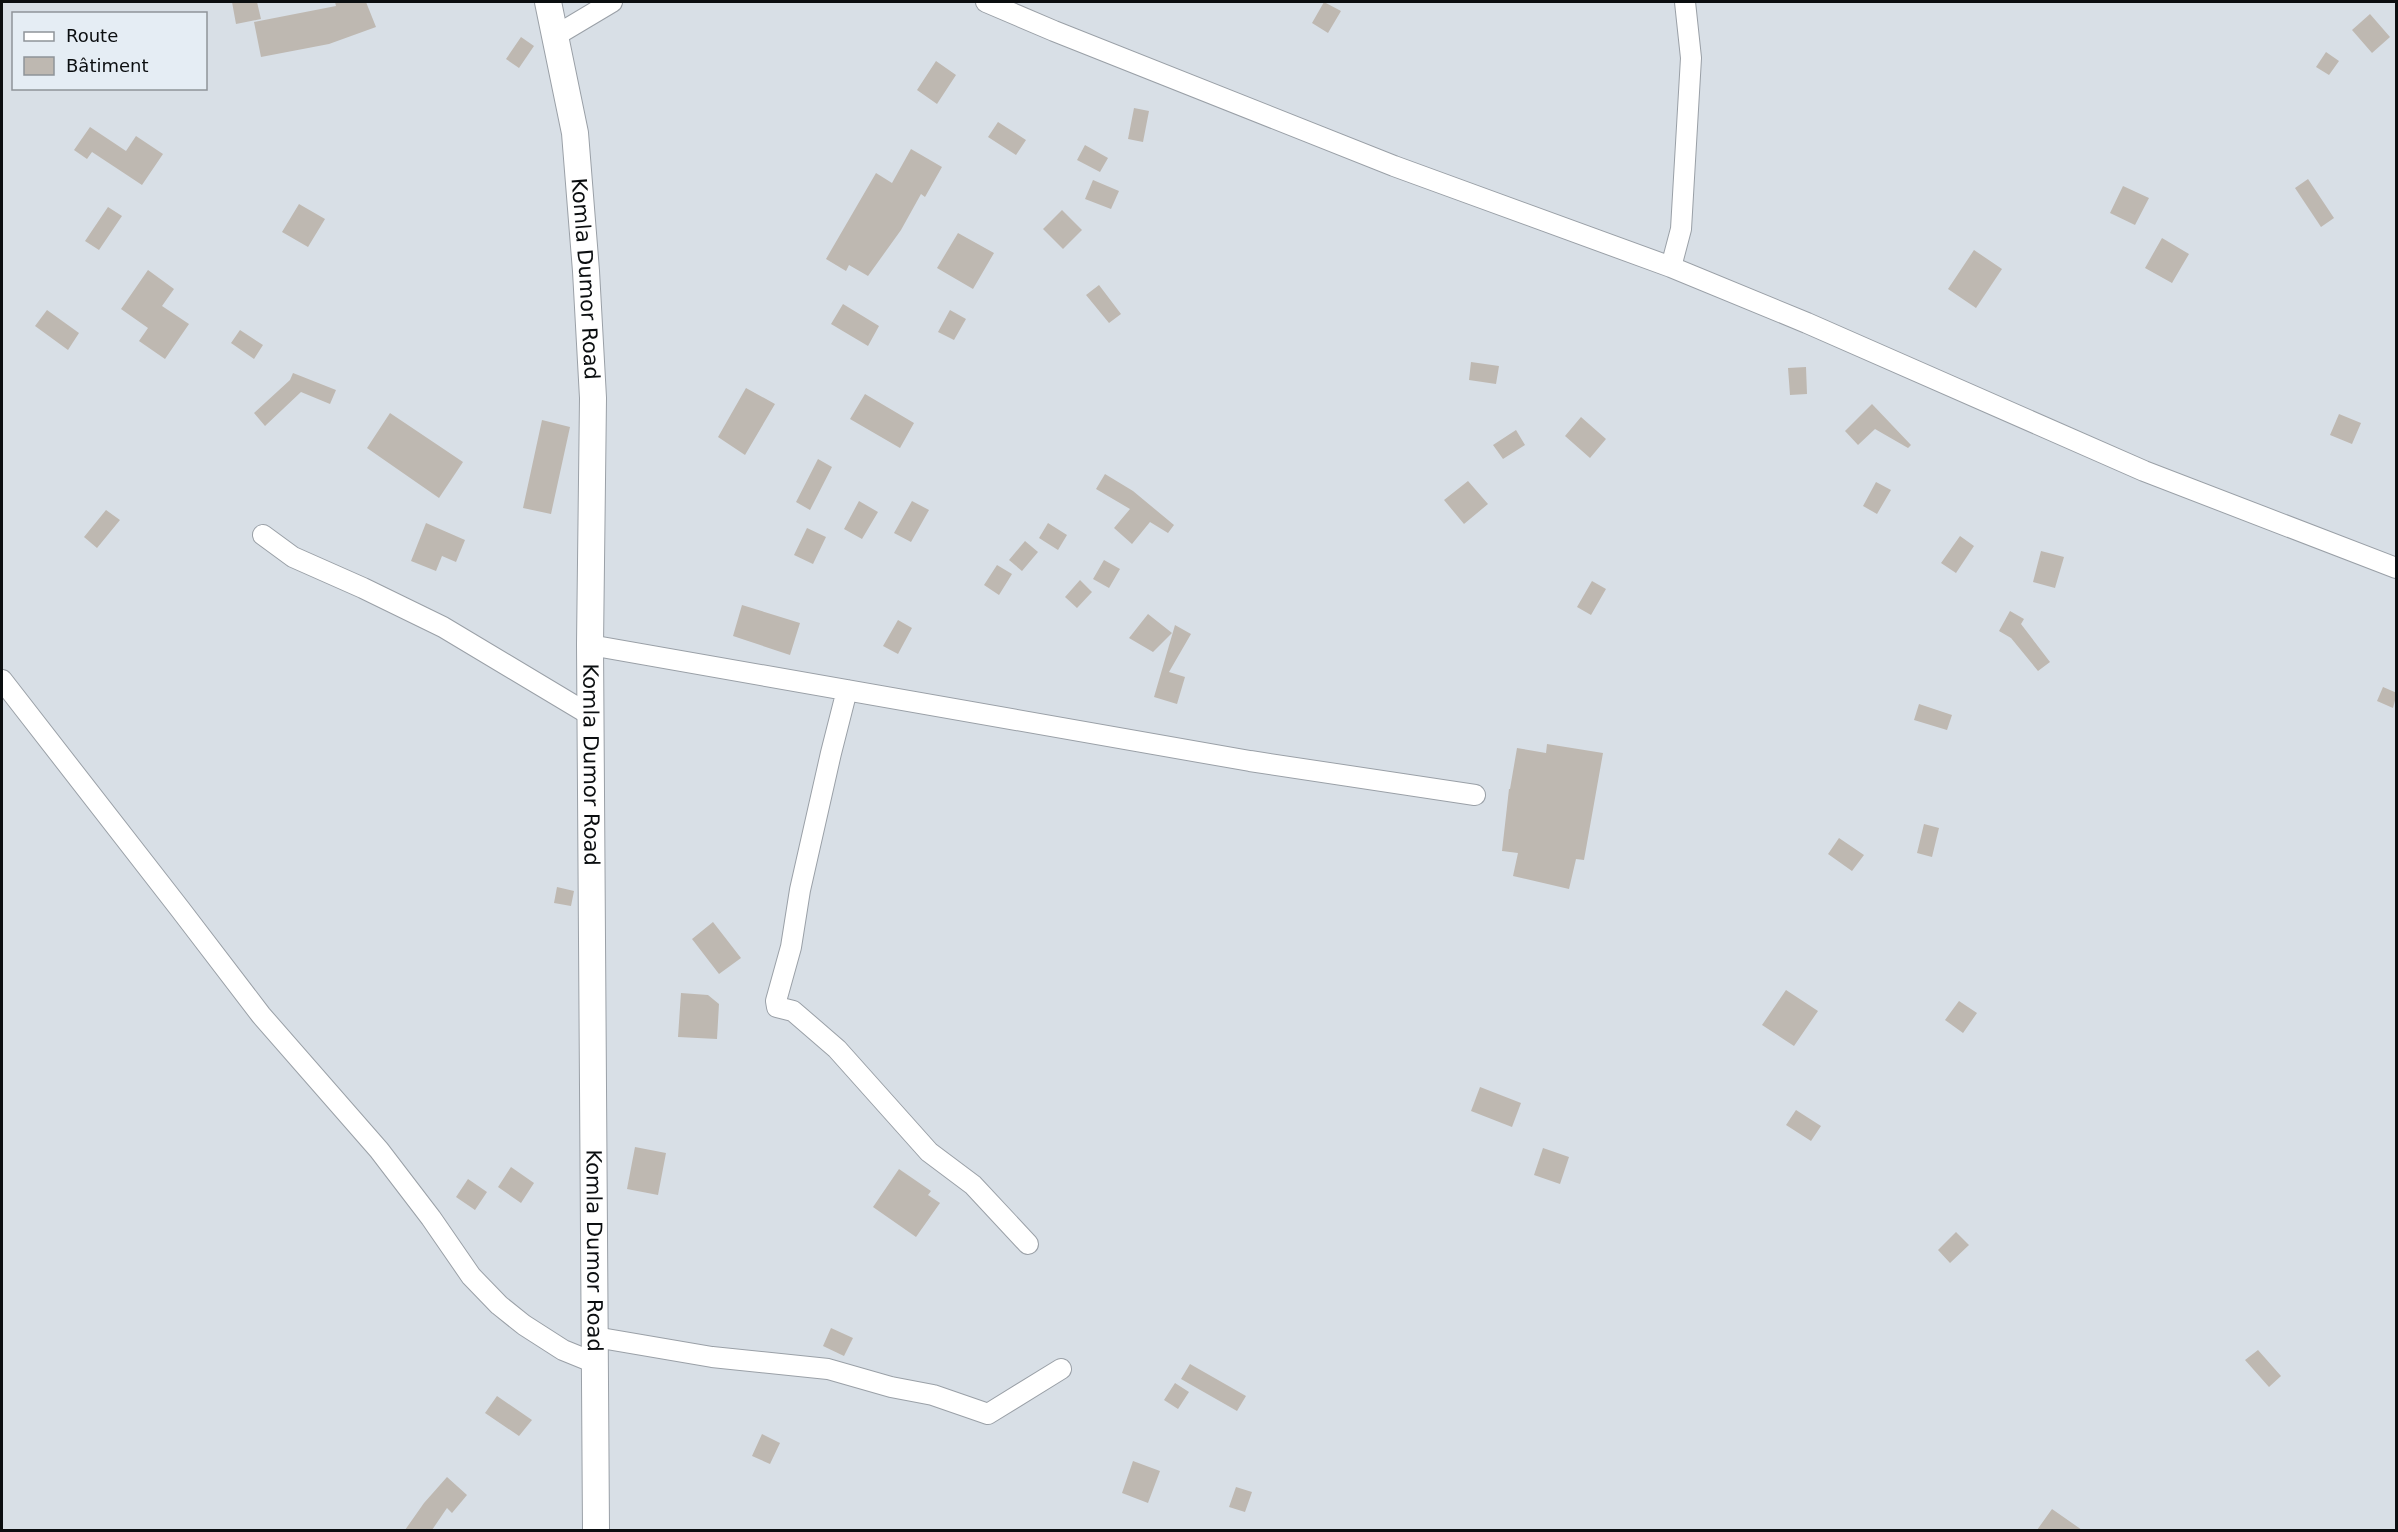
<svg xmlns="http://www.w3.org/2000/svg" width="2398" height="1532" font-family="'DejaVu Sans',sans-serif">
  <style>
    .building { fill: #beb8b1 }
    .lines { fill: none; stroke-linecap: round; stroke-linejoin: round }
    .minor-casing { stroke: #9aa0a7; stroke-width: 22 }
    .tertiary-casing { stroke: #9aa0a7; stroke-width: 28 }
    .minor { stroke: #fff; stroke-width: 20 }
    .tertiary { stroke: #fff; stroke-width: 26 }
    .labels { text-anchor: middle; stroke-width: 4.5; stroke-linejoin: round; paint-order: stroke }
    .street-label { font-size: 21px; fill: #0b0e10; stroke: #e5edf4 }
  </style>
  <rect width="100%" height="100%" fill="#d8dfe6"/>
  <path class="building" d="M 232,2 L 257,2 L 261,19 L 236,24 Z
    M 335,2 L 366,2 L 376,27 L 329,44 L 261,57 L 254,22 L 336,6 Z
    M 1324,2 L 1341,11 L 1328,33 L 1312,23 Z
    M 2370,14 L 2390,37 L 2372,53 L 2352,30 Z
    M 521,37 L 534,46 L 519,68 L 506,59 Z
    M 2326,52 L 2339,61 L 2329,75 L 2316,67 Z
    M 936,61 L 956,75 L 937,104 L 917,90 Z
    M 1134,108 L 1149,111 L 1143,142 L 1128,139 Z
    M 998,122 L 1026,140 L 1016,155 L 988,137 Z
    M 90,127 L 126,151 L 136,136 L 163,154 L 142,185 L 92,152 L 87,159 L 74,150 Z
    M 1085,145 L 1108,158 L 1100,172 L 1077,160 Z
    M 911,149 L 942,167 L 925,197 L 921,194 L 901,230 L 868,276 L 849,265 L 846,271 L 826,259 L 876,173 L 892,183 Z
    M 2308,179 L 2334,218 L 2321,227 L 2295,188 Z
    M 1093,180 L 1119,191 L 1111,209 L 1085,199 Z
    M 2123,186 L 2149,198 L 2135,225 L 2110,213 Z
    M 299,204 L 325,219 L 308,247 L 282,232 Z
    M 108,207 L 122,216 L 99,250 L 85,241 Z
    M 1062,210 L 1082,230 L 1063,249 L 1043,229 Z
    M 958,233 L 994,253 L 973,289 L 937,268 Z
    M 2162,238 L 2189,254 L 2172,283 L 2145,268 Z
    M 1974,250 L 2002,269 L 1976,308 L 1948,289 Z
    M 148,270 L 174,289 L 162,306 L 189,324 L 165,359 L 139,341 L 148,328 L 121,309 Z
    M 1099,285 L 1121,314 L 1109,323 L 1086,295 Z
    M 843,304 L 879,326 L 868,346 L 831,324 Z
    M 47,310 L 79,333 L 68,350 L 35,326 Z
    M 950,310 L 966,319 L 954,340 L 938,332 Z
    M 240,330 L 263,345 L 254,359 L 231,343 Z
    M 1471,362 L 1499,366 L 1496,384 L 1469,380 Z
    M 1806,367 L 1807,394 L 1790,395 L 1788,368 Z
    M 293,373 L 336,390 L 330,404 L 301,392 L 265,426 L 254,413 L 290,380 Z
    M 746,388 L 775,404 L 745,455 L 718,437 Z
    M 865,394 L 914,423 L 900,448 L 850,419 Z
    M 1872,404 L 1911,445 L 1908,448 L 1875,429 L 1858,445 L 1845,431 Z
    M 390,413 L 463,462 L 439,498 L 367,448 Z
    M 2339,414 L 2361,423 L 2352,444 L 2330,435 Z
    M 1581,417 L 1606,439 L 1590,458 L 1565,436 Z
    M 542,420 L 570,427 L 551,514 L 523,508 Z
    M 1516,430 L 1525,445 L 1503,459 L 1493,445 Z
    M 818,459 L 832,467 L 810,510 L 796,502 Z
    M 1105,474 L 1133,491 L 1174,525 L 1168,533 L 1150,522 L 1132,544 L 1114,528 L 1130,509 L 1096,489 Z
    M 1468,481 L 1488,504 L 1464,524 L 1444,500 Z
    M 1876,482 L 1891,490 L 1877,514 L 1863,506 Z
    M 859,501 L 878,512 L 862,539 L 844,529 Z
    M 912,501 L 929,510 L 911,542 L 894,533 Z
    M 106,510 L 120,520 L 97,548 L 84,537 Z
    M 426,523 L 465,540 L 456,562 L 442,556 L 436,571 L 411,561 Z
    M 1048,523 L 1067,535 L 1058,550 L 1039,538 Z
    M 807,528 L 826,537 L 813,564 L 794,555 Z
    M 1960,536 L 1974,546 L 1956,573 L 1941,563 Z
    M 1025,541 L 1038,552 L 1022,571 L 1009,560 Z
    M 2041,551 L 2064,557 L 2055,588 L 2033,582 Z
    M 1104,560 L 1120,569 L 1109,588 L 1093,579 Z
    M 997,565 L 1012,574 L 999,595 L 984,585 Z
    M 1080,580 L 1092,592 L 1077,608 L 1065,597 Z
    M 1592,581 L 1606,589 L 1591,615 L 1577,607 Z
    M 742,605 L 800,623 L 790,655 L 733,636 Z
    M 2010,611 L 2024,619 L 2021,624 L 2050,662 L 2038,671 L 2011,638 L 1999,631 Z
    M 1148,614 L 1172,633 L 1153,652 L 1129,638 Z
    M 898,620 L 912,628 L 898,654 L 883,646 Z
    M 1175,625 L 1191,634 L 1169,672 L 1185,677 L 1177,704 L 1154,697 Z
    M 2383,687 L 2397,693 L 2393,708 L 2377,701 Z
    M 1919,704 L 1952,715 L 1947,730 L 1914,720 Z
    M 1547,744 L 1603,753 L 1584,860 L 1576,859 L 1569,889 L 1513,876 L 1518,853 L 1502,851 L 1509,789 L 1510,789 L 1517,748 L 1546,753 Z
    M 1924,824 L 1939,828 L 1932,857 L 1917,853 Z
    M 1839,838 L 1864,855 L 1852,871 L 1828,854 Z
    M 557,887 L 574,891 L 571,906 L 554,903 Z
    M 713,922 L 741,958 L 719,974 L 692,939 Z
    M 1786,990 L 1818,1011 L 1794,1046 L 1762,1025 Z
    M 681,993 L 708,995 L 719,1004 L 717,1039 L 678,1037 Z
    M 1959,1001 L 1977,1013 L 1963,1033 L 1945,1020 Z
    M 1480,1087 L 1521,1103 L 1512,1127 L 1471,1111 Z
    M 1796,1110 L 1821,1126 L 1811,1141 L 1786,1125 Z
    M 635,1147 L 666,1153 L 658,1195 L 627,1189 Z
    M 1543,1148 L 1569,1157 L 1560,1184 L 1534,1175 Z
    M 511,1167 L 534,1183 L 521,1203 L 498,1187 Z
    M 899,1169 L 931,1191 L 928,1195 L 940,1203 L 916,1237 L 873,1207 Z
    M 468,1179 L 487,1192 L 475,1210 L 456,1197 Z
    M 1956,1232 L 1969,1245 L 1950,1263 L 1938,1250 Z
    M 831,1328 L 853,1338 L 844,1356 L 823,1346 Z
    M 2258,1350 L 2281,1376 L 2269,1387 L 2245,1360 Z
    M 1190,1364 L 1246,1396 L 1237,1411 L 1181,1379 Z
    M 1175,1383 L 1189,1392 L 1178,1409 L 1164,1400 Z
    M 497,1396 L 532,1420 L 519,1436 L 485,1413 Z
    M 762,1434 L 780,1443 L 770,1464 L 752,1456 Z
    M 1133,1461 L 1160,1471 L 1148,1503 L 1122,1493 Z
    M 447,1477 L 467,1495 L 452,1513 L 447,1508 L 432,1530 L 405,1530 L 424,1503 Z
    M 1236,1487 L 1252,1492 L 1245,1512 L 1229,1507 Z
    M 2052,1509 L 2082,1530 L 2037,1530 Z"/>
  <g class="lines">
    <defs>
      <path id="minor" d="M 986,2 L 1054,31 L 1394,166 L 1671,267 L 1807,323 L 2144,471 L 2396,568
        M 555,36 L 612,2
        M 1671,267 L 1681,229 L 1691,58 L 1685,2
        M 263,535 L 293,557 L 363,588 L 443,627 L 590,715
        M 590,645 L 1250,761 L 1475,795
        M 2,680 L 180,909 L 261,1015 L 379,1150 L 431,1218 L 471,1276 L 499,1305 L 524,1325 L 563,1350 L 595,1363
        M 847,690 L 831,753 L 800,890 L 791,947 L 776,1001 L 777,1007 L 793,1011 L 837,1049 L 929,1152 L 973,1185 L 1028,1244
        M 595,1337 L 712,1357 L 828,1369 L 891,1387 L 933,1395 L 988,1414 L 1061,1369"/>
      <g id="tertiary">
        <path id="s1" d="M 548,2 L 575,133 L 586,271 L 593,398 L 590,645 L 596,1530"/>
      </g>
    </defs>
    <use href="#minor" class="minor-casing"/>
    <use href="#tertiary" class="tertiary-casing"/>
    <use href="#minor" class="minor"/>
    <use href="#tertiary" class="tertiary"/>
  </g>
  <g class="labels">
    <g class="street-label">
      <text dy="7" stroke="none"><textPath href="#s1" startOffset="280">Komla Dumor Road</textPath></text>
      <text dy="7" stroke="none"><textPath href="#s1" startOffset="766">Komla Dumor Road</textPath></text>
      <text dy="7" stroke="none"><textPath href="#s1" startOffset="1252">Komla Dumor Road</textPath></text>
    </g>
  </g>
  <rect width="2398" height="1532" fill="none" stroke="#0b0e10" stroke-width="6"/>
  <rect x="12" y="12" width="195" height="78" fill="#e5edf4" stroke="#8e9499" stroke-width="1.5"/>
  <rect x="24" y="32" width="30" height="9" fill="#ffffff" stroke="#8e9499" stroke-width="1.5"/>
  <text x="66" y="42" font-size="18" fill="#0b0e10">Route</text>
  <rect x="24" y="57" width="30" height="18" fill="#beb8b1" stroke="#8e9499" stroke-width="1.5"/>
  <text x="66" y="72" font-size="18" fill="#0b0e10">Bâtiment</text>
</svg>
